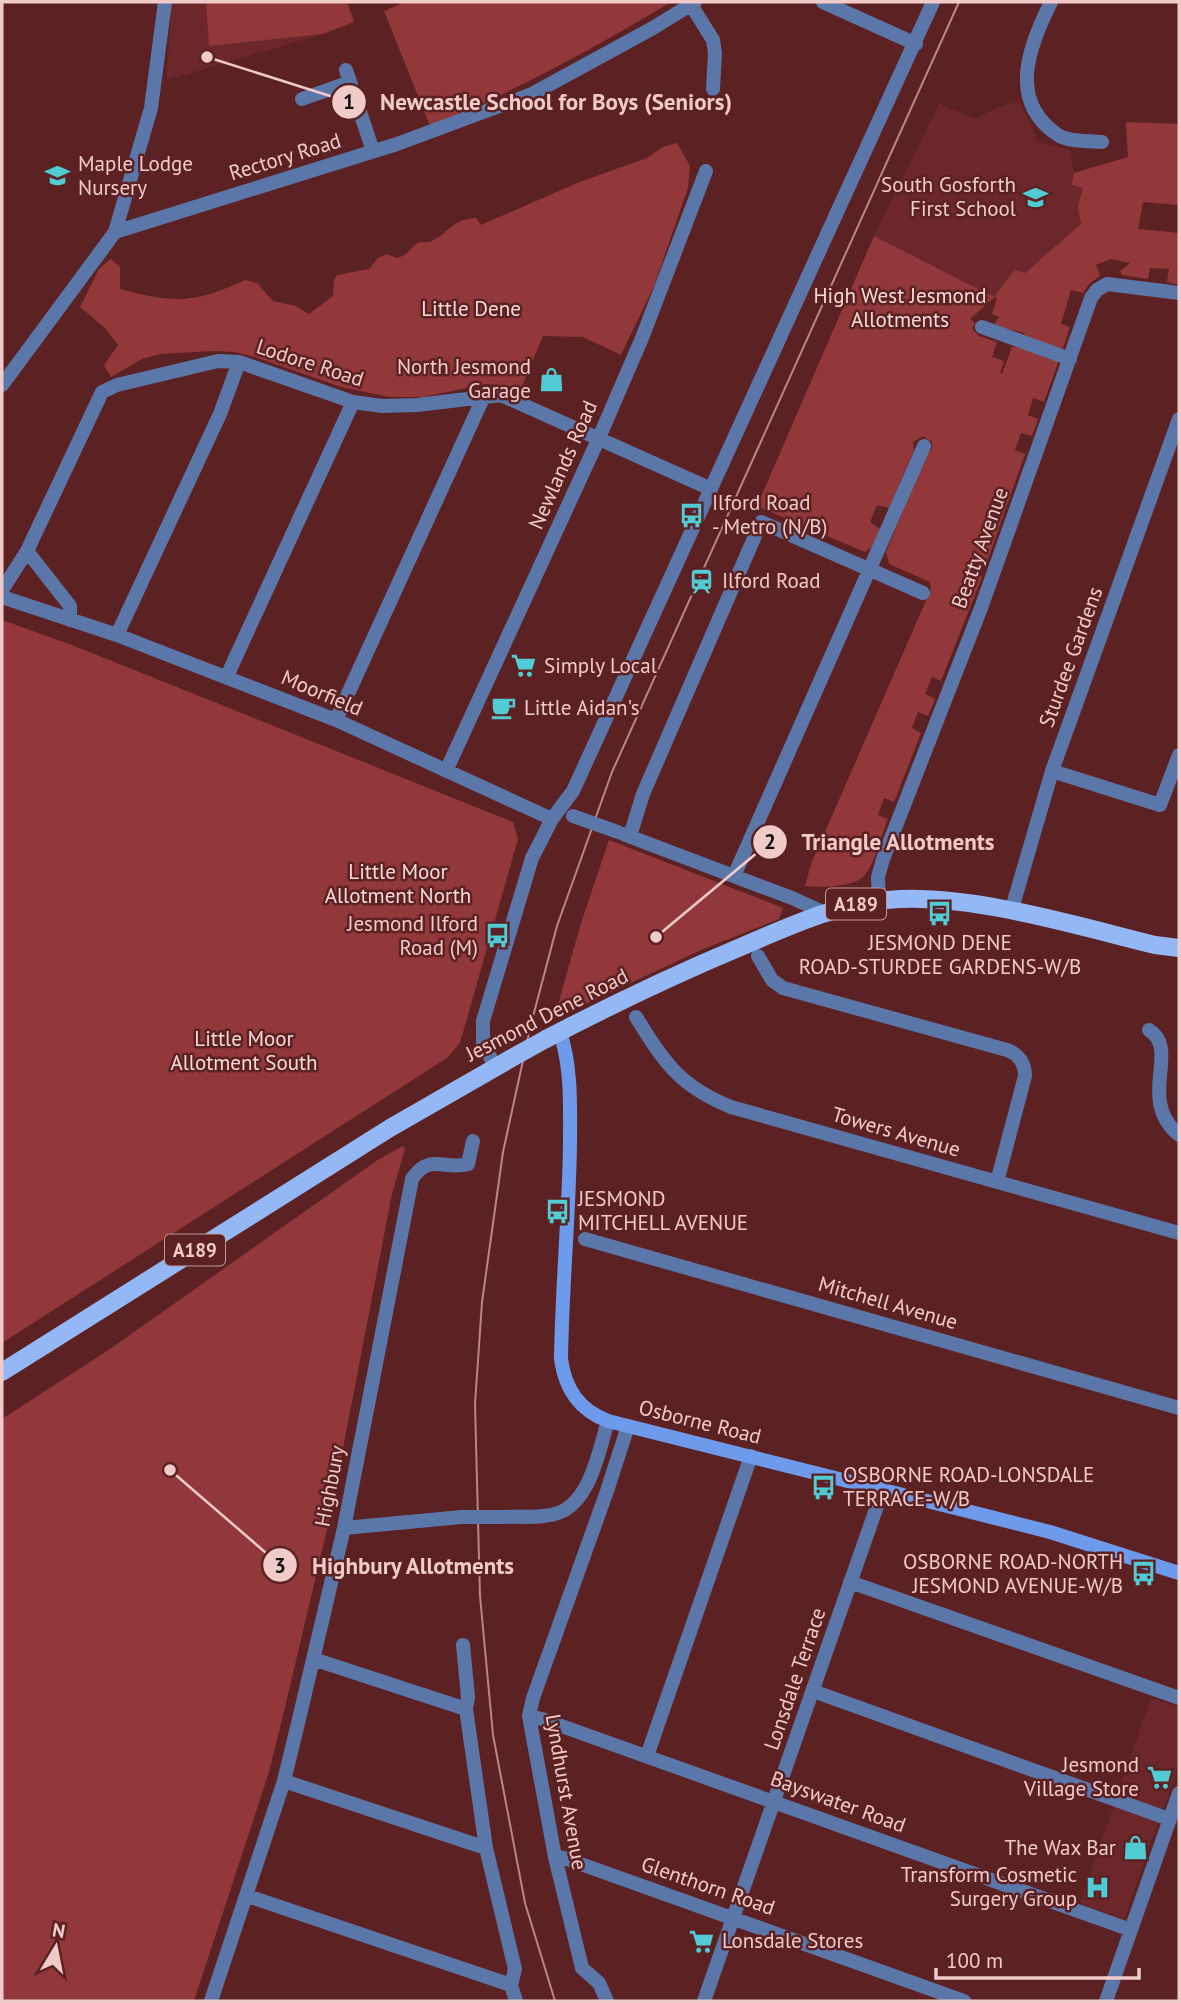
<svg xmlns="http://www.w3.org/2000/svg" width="1181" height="2003" font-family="'PT Sans',sans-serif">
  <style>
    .built { fill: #6b2729 }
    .green { fill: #92383a }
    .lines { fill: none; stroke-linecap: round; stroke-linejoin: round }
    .street { stroke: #5b77aa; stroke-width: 14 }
    .secondary { stroke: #6e9aeb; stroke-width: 14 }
    .primary { stroke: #94b7f5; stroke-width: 18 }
    .tram { stroke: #b68887; stroke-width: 2 }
    .street-bridge { stroke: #5b77aa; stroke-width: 14 }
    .primary-bridge { stroke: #94b7f5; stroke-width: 18 }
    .labels { text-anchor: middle; stroke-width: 5; stroke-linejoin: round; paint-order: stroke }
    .shield { fill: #5c2122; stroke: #c49897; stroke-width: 2 }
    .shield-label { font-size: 19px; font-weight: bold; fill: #f1cbc9 }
    .street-label { font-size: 21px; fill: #f1cbc9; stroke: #5c2122 }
    .poi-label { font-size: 21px; fill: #f1cbc9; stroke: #5c2122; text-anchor: start }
    .park-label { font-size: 21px; fill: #f9dcda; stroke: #5c2122 }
    .leader { fill: none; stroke: #f1cbc9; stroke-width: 2.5 }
    .callout-dot { fill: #f1cbc9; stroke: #5c2122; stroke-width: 2.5 }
    .mark-label { font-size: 21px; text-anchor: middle; font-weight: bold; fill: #111 }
    .callout-label { font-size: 23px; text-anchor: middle; font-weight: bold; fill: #f1cbc9; stroke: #5c2122; stroke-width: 5; stroke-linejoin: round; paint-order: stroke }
  </style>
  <rect width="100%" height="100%" fill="#5c2122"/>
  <path class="built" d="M 171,2 L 347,2 L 354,22 L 323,34 L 167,80 Z
    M 1020,102 L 1037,137 L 1036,141 L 1070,150 L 1074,173 L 1128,157 L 1126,122 L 1179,124 L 1179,205 L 1143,202 L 1137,229 L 1025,273 L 1014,270 L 994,297 L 874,236 L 939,103 L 975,119 L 1006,104 Z
    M 1151,1698 L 1179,1707 L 1179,1765 L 1124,1919 L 1080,1903 Z"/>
  <path class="green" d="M 206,2 L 347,2 L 354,22 L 323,34 L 209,46 Z
    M 405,2 L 671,2 C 593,49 514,92 430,126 L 384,11 Z
    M 1126,122 L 1179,124 L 1179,205 L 1143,202 L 1138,229 L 1179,233 L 1179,285 L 1167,282 L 1169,269 L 1150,268 L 1148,279 L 1122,275 L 1120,271 L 1130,263 L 1111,259 L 1096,265 L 1100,276 L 1089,284 L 1083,293 L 1071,290 L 1061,324 L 1070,327 L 1062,351 L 1025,337 L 1024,333 C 1014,329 1004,330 993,326 L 999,317 L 992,314 L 997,298 L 995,297 L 970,319 L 975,323 L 972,329 L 979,336 L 997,342 L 992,357 L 1004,361 L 1000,373 L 1002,374 L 1012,347 L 1022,347 L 1059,360 L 1044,402 L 1033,398 L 1028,415 L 1038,419 L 1032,436 L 1021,433 L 1015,450 L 1025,454 L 988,559 L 978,556 L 972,573 L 982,577 L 941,681 L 932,677 L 925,694 L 935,699 L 928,716 L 918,712 L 912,728 L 921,733 L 894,802 L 884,798 L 878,815 L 888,819 C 881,836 876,862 864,876 C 854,887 819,888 805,886 L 811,864 L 931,589 L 930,582 L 889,564 L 886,552 L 926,455 L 932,449 L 932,442 L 923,436 L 913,442 L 914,450 L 889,508 L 877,505 L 870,522 L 880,529 L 872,547 L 865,552 L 757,506 L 874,236 L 994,297 L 1014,270 L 1025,273 L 1081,224 L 1078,207 L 1083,188 L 1072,185 L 1074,173 L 1128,157 Z
    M 677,143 L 690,166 L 688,188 L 654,286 L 621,355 L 583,337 L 543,336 L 520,391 L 509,386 L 486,384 L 423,397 L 390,397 L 341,387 L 255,357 L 234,352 L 213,351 L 160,354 L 142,359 L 111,377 L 104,365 L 118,345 L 105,328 L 80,307 L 99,269 L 111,259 L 120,267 L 120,289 C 172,303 195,304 245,280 L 257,283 L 273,301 L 296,306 L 309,314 L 333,296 L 334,280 L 337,275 L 369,269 L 378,258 L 387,254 L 397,258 C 409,254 407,252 415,245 C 420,240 425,244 431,241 C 450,233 451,219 476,218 L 481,225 L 577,183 L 647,158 L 663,147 Z
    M 2,620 L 72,645 L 513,822 L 518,839 L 460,1043 L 447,1058 L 2,1343 Z
    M 609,840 L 783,908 L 779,919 L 701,950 L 554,1019 L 581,923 Z
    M 403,1146 L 405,1149 L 392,1194 L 329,1521 L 282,1720 L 269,1772 L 194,2001 L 2,2001 L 2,1419 L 110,1349 L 379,1159 Z"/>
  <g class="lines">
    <path class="street" d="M 823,2 L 916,44
      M 1051,2 C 1029,46 1007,101 1058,135 C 1068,142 1090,141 1102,142
      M 691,5 L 713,40 L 715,53 L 713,89
      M 346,70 L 373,151
      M 302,99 L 350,82
      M 115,232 L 397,144 L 532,94 L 653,28 L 695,2
      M 982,327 L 1070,359
      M 2,385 L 115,232 L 151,108 L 165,2
      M 27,551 L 70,606 L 70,620
      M 2,590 L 27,551 L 102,392 L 117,385 L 218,361 L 239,362 L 353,402 L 382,406 L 417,405 L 501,395 L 711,489
      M 2,597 L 117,635 L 336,720 L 552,819
      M 117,635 L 220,414 L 239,362
      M 227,676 L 353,402
      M 336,720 L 484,396
      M 446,771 L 598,440 L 642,338 L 706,171
      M 1052,771 L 1160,805 L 1179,755
      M 623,834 L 792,898 L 825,913
      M 630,836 L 643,794 L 761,522 L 923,593
      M 734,876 L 924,446
      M 879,900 L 878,877 L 883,859 L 981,608 L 1091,298 L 1097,290 L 1107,284 L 1179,293
      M 1011,912 L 1052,771 L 1179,419
      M 758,956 L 772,980 L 783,988 L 1007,1050 C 1019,1054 1025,1064 1025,1076 L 997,1182
      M 636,1017 C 664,1062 679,1086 731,1107 L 1179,1233
      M 1149,1030 C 1181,1050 1136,1099 1179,1135
      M 495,1067 L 483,1042 L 483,1021 L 532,858 L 552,819 L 573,791 L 933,2
      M 585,1239 L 1179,1408
      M 503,1517 C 521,1516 541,1519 558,1513 C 590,1502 599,1451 608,1421
      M 344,1528 L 462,1517
      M 850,1582 L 1179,1698
      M 463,1645 L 468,1697 L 466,1709 L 486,1848 L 515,1969 L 511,1985 L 516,2001
      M 313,1659 L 466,1709
      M 813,1691 L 1169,1819
      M 529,1716 L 542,1719 L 1131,1930
      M 647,1756 L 751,1456
      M 284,1781 L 486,1848
      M 555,1857 L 564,1858 L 964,2001
      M 248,1896 L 511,1985
      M 211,2001 L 284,1781 L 299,1719 L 344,1528 L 412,1179 C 430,1152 445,1171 468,1164 L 473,1141
      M 607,2001 L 599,1983 L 582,1968 L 555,1857 L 529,1716 L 533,1698 L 607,1491 L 628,1426
      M 704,2001 L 883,1489
      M 1106,2001 L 1179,1793"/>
    <path class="secondary" d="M 560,1032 C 572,1069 570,1106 570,1144 C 569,1216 562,1287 561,1359 C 565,1389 579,1410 608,1421 L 983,1515 L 1050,1532 L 1179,1573"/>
    <path class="primary" d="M 546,1039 C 611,1005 676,974 743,946 C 794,924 844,901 900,899 C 978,896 1078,926 1155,945 L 1179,948
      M 2,1372 L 390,1128 L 510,1059"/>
    <path class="tram" d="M 555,2001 L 525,1903 L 493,1735 L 480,1596 L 475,1404 L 482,1302 L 503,1152 L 531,1024 L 557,926 L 612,772 L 959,2"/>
    <path class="street-bridge" d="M 573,816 L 618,832
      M 462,1517 L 503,1517"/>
    <path class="primary-bridge" d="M 510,1059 L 546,1039"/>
  </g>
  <defs>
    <symbol id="school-bare" viewBox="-9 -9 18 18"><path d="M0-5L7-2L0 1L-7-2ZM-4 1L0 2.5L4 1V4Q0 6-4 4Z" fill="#51ccd5" stroke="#5c2122" stroke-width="2.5" paint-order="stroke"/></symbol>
    <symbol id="shop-bare" viewBox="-9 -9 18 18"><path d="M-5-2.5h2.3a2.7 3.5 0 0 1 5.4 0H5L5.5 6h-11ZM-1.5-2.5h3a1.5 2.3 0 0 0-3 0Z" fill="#51ccd5" stroke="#5c2122" stroke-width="2.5" paint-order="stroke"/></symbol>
    <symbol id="bus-bare" viewBox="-9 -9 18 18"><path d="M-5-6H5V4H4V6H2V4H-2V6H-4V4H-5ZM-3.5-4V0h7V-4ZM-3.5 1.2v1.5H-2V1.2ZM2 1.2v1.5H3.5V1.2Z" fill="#51ccd5" stroke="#5c2122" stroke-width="2.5" paint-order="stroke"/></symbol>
    <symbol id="station-bare" viewBox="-9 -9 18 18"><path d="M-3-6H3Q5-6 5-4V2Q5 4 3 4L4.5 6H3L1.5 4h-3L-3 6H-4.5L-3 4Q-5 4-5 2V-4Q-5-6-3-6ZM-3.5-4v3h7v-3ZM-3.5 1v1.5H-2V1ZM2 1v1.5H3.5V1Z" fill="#51ccd5" stroke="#5c2122" stroke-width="2.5" paint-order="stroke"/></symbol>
    <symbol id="supermarket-bare" viewBox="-9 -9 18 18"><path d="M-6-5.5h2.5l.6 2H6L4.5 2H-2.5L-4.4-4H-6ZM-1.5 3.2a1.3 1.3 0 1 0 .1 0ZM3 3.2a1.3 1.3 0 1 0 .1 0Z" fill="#51ccd5" stroke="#5c2122" stroke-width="2.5" paint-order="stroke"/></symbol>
    <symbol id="cafe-bare" viewBox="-9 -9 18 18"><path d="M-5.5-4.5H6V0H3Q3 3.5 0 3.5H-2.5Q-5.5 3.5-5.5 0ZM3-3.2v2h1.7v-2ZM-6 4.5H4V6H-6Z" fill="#51ccd5" stroke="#5c2122" stroke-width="2.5" paint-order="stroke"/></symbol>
    <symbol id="hospital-bare" viewBox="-9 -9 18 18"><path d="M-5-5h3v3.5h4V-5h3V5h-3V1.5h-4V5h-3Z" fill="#51ccd5" stroke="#5c2122" stroke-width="2.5" paint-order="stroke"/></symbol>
  </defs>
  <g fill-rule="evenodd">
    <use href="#school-bare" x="40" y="158" width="35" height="35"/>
    <use href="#school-bare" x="1018" y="180" width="35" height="35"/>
    <use href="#shop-bare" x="534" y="362" width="35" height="35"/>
    <use href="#bus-bare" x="674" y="498" width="35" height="35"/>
    <use href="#station-bare" x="684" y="564" width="35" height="35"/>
    <use href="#supermarket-bare" x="506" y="648" width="35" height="35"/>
    <use href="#cafe-bare" x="486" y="690" width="35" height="35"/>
    <use href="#bus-bare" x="922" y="896" width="35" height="35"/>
    <use href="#bus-bare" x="480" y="918" width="35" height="35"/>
    <use href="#bus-bare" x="540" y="1194" width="35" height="35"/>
    <use href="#bus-bare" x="806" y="1470" width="35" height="35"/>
    <use href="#bus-bare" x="1126" y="1556" width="35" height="35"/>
    <use href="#supermarket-bare" x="1142" y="1760" width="35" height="35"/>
    <use href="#shop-bare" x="1118" y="1830" width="35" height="35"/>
    <use href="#hospital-bare" x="1080" y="1870" width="35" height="35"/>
    <use href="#supermarket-bare" x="684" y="1924" width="35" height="35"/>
  </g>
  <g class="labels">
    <g class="shield">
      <rect x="826" y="888.5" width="60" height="31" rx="5"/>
      <rect x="165" y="1234.5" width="60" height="31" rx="5"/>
    </g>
    <g class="shield-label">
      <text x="856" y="911">A189</text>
      <text x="195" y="1257">A189</text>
    </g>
    <g class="street-label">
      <text transform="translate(285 157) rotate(-17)" y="7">Rectory Road</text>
      <text transform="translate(310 363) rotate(18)" y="7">Lodore Road</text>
      <text transform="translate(563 465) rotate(-66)" y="7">Newlands Road</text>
      <text transform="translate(980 548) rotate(-70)" y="7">Beatty Avenue</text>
      <text transform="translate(1071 657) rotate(-70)" y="7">Sturdee Gardens</text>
      <text transform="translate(322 693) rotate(23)" y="7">Moorfield</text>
      <text transform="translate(547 1015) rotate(-27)" y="7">Jesmond Dene Road</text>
      <text transform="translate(896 1132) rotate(16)" y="7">Towers Avenue</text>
      <text transform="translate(888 1303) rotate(16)" y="7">Mitchell Avenue</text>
      <text transform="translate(700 1422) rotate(14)" y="7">Osborne Road</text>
      <text transform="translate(330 1486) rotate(-79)" y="7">Highbury</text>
      <text transform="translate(795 1679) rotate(-71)" y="7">Lonsdale Terrace</text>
      <text transform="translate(566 1792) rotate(80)" y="7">Lyndhurst Avenue</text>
      <text transform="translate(838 1802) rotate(20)" y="7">Bayswater Road</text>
      <text transform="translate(708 1886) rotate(19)" y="7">Glenthorn Road</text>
    </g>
    <g class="poi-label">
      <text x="78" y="171">Maple Lodge<tspan x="78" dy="24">Nursery</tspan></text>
      <text x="1016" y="192" text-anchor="end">South Gosforth<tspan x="1016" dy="24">First School</tspan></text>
      <text x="531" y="374" text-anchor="end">North Jesmond<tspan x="531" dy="24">Garage</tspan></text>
      <text x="712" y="510">Ilford Road<tspan x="712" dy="24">- Metro (N/B)</tspan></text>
      <text x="722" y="588">Ilford Road</text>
      <text x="544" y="673">Simply Local</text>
      <text x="524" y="715">Little Aidan's</text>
      <text x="478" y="931" text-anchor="end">Jesmond Ilford<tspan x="478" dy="24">Road (M)</tspan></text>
      <text x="940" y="950" text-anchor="middle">JESMOND DENE<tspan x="940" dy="24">ROAD-STURDEE GARDENS-W/B</tspan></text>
      <text x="578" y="1206">JESMOND<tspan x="578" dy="24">MITCHELL AVENUE</tspan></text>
      <text x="843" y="1482">OSBORNE ROAD-LONSDALE<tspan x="843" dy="24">TERRACE-W/B</tspan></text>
      <text x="1123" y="1569" text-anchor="end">OSBORNE ROAD-NORTH<tspan x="1123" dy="24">JESMOND AVENUE-W/B</tspan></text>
      <text x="1139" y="1772" text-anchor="end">Jesmond<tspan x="1139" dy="24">Village Store</tspan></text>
      <text x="1116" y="1855" text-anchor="end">The Wax Bar</text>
      <text x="1077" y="1882" text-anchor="end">Transform Cosmetic<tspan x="1077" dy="24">Surgery Group</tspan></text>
      <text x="722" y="1948">Lonsdale Stores</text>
    </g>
    <g class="park-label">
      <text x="900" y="303">High West Jesmond<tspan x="900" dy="24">Allotments</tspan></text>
      <text x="471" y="316">Little Dene</text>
      <text x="398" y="879">Little Moor<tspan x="398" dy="24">Allotment North</tspan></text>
      <text x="244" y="1046">Little Moor<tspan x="244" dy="24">Allotment South</tspan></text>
    </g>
  </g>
  <path class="leader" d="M207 57L349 102M656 937L770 842M170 1470L280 1565"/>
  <g class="callout-dot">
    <circle cx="207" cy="57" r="7"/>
    <circle cx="656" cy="937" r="7"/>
    <circle cx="170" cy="1470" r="7"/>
    <circle cx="349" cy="102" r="18"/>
    <circle cx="770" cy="842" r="18"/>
    <circle cx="280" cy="1565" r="18"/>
  </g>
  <g class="mark-label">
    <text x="349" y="109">1</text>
    <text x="770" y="849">2</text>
    <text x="280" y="1573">3</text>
  </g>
  <g class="callout-label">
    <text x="556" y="110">Newcastle School for Boys (Seniors)</text>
    <text x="898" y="850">Triangle Allotments</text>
    <text x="413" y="1574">Highbury Allotments</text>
  </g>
  <rect width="1181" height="2003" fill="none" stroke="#f1cbc9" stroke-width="7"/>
  <g transform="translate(56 1947) rotate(10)" stroke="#5c2122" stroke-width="5" paint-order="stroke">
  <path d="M0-5L12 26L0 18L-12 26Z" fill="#f1cbc9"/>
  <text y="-10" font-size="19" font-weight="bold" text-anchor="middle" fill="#f1cbc9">N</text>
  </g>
  <path d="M936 1968v10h203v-10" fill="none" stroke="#f1cbc9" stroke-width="3.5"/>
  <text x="946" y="1968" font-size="21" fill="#f1cbc9" stroke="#5c2122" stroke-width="5" paint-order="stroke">100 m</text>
</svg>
